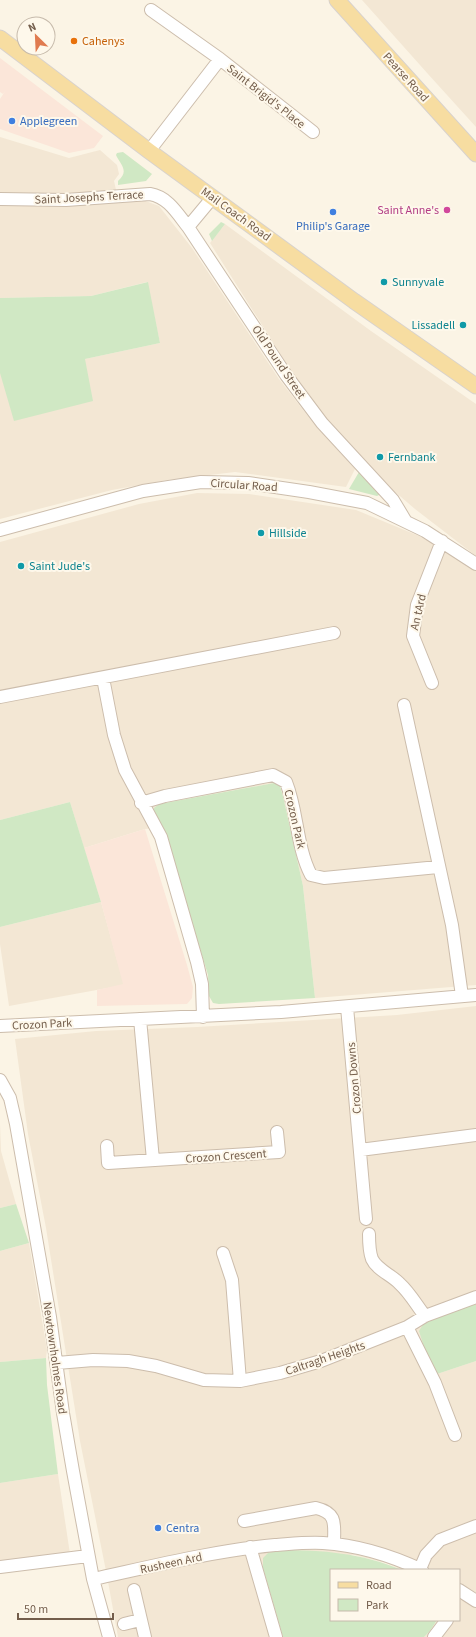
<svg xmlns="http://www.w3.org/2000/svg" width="476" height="1637" font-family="'Source Sans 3',sans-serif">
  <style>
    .residential { fill: #f3e7d4 }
    .commercial { fill: #fbe6d9 }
    .green { fill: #d0e8c4 }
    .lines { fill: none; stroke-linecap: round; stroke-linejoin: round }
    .minor-casing { stroke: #ccbdac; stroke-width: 14 }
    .major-casing { stroke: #d8d2cd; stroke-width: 17 }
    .minor { stroke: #fff; stroke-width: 12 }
    .major { stroke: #f7dda1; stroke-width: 15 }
    .food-dot { fill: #e8710a; stroke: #fef8eb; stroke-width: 1.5 }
    .shop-dot { fill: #3f7fe0; stroke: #fef8eb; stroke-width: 1.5 }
    .hotel-dot { fill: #d1479c; stroke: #fef8eb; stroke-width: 1.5 }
    .culture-dot { fill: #0f9aa8; stroke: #fef8eb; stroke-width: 1.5 }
    .labels { text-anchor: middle; stroke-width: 4; stroke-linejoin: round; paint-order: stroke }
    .food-label { font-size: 12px; fill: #c56008; stroke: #fef8eb; text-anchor: start }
    .street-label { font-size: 12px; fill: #735d4b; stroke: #fef8eb }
    .shop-label { font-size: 12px; fill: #366cbe; stroke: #fef8eb; text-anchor: start }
    .hotel-label { font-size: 12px; fill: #b23c85; stroke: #fef8eb; text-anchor: end }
    .culture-label { font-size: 12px; fill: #0d838f; stroke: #fef8eb; text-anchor: start }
  </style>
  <rect width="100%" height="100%" fill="#fbf4e5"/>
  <path class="residential" d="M 362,0 L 476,0 L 476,127 L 428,74 Z
    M 0,137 L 69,158 L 100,150 L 117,165 L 119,174 L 114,181 L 116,190 L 159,206 L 192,248 L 279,379 L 314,424 L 355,469 L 346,487 L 235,472 L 167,480 L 112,490 L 0,519 L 0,373 L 85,359 L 160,343 L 147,282 L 91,296 L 0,298 Z
    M 225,224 L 371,331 L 476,404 L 476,556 L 415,509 L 387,485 L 327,423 L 302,388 L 210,243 Z
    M 197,493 L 249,494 L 356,510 L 419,536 L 459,558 L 476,571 L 476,985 L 315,998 L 303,886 L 283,796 L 280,786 L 274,783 L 159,804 L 154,812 L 163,827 L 145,829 L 84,848 L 70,802 L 0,820 L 0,542 L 139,504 Z
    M 101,902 L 124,985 L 9,1006 L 0,944 L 0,927 Z
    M 476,1006 L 476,1303 L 441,1316 L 437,1374 L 476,1361 L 476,1637 L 424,1637 L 430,1631 L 437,1620 L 459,1620 L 459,1570 L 402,1570 L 386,1563 L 354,1555 L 263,1558 L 263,1568 L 283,1637 L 118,1637 L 107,1576 L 80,1441 L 46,1228 L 28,1134 L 15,1039 L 96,1031 L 197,1027 L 397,1015 Z
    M 0,1124 L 1,1151 L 16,1204 L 0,1208 Z
    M 29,1243 L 47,1350 L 46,1358 L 0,1362 L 0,1251 Z
    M 58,1474 L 70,1554 L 0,1564 L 0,1483 Z"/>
  <path class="commercial" d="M 0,58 L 103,136 L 94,148 L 69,153 L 0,129 L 0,99 L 6,90 L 3,94 L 0,92 Z
    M 145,829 L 187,965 L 193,987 L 192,998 L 187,1004 L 97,1006 L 97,990 L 123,984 L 101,902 L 84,848 Z"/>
  <path class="green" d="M 123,152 L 152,174 L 146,181 L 118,185 L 118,181 C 130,171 120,164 116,155 L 117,153 Z
    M 221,222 L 225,224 L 212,241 L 209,234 Z
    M 148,282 L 160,343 L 85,359 L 93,401 L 14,421 L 0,373 L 0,298 L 91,296 Z
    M 359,472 L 379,492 L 379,495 L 377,496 L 349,489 Z
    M 274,783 L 280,786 L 283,796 L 303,886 L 315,998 L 219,1004 L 213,1003 L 209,996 L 208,975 L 169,847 L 163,827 L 154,812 L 154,808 L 159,804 Z
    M 70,802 L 101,902 L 0,927 L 0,820 Z
    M 16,1204 L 29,1243 L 0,1251 L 0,1208 Z
    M 476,1303 L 476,1361 L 437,1374 L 425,1350 L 419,1331 L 424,1323 Z
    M 46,1358 L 47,1385 L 58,1474 L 0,1483 L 0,1362 Z
    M 280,1550 C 323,1550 361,1553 402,1570 L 331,1570 L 331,1620 L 437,1620 L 430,1631 L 424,1637 L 283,1637 L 263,1568 L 263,1558 L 268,1553 Z"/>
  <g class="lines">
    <defs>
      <path id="minor" d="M 151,10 L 220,59 L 313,132
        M 149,151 L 220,59
        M 213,197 L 188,227 L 286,375 L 322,423 L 393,500 L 405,520
        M 0,199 L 66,200 L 150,194 C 168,197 177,213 188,227
        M 0,530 L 143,491 L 201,482 L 248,483 L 309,492 L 367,503 L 425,531 L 476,564
        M 103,678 L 114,735 L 125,770 L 161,837 L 197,962 L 202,984 L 203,1017
        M 432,683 L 413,636 L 417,605 L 442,541
        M 0,697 L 334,633
        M 404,705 L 452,925 L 462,996
        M 141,803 L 165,796 L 273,775 L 286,782 C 298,812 296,846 311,875 L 324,878 L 438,867
        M 347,1007 L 366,1219
        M 140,1019 L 153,1160
        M 0,1026 L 281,1012 L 476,995
        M 0,1080 L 10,1098 L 16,1124 L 50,1317 L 63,1413 L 73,1471 L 93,1579 L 109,1637
        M 107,1146 L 108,1163 L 279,1152 L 277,1132
        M 360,1150 L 476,1135
        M 369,1234 C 369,1243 369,1251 372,1259 C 377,1270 392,1275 400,1284 C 410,1293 417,1306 425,1316
        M 223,1253 L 232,1280 L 240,1381
        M 407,1327 L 435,1383 L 455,1435
        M 57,1363 L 93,1360 L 128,1361 L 156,1366 L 204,1380 L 240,1381 L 280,1373 L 321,1361 L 407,1327 L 425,1316 L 476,1297
        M 244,1521 L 316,1508 C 338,1513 334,1525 334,1544
        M 250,1547 L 276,1637
        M 0,1567 L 88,1556
        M 420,1569 L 426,1555 L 440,1540 L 476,1526
        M 93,1579 C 153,1566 213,1551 275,1545 C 290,1544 307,1542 323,1543 C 357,1545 392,1556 422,1570
        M 134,1590 L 145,1637
        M 459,1590 L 476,1601
        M 124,1624 L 140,1620
        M 434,1637 L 447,1620"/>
      <path id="major" d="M 337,0 L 476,154
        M 0,38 L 149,151 L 354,301 L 476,386"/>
    </defs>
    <use href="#minor" class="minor-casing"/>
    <use href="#major" class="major-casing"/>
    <use href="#minor" class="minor"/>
    <use href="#major" class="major"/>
  </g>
  <circle class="food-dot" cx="74" cy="41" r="4"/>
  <g class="shop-dot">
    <circle cx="12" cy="121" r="4"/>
    <circle cx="333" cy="212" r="4"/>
    <circle cx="158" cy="1528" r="4"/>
  </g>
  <circle class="hotel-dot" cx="447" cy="210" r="4"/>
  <g class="culture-dot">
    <circle cx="384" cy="282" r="4"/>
    <circle cx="463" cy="325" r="4"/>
    <circle cx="380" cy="457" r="4"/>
    <circle cx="261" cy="533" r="4"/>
    <circle cx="21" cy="566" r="4"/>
  </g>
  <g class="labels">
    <g class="food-label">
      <text x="82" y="45">Cahenys</text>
    </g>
    <g class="street-label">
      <text transform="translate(406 77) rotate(48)" y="4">Pearse Road</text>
      <text transform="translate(266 96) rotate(38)" y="4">Saint Brigid's Place</text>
      <text transform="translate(89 197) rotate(-3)" y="4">Saint Josephs Terrace</text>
      <text transform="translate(236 214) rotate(36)" y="4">Mail Coach Road</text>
      <text transform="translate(279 362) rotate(56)" y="4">Old Pound Street</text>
      <text transform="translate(244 485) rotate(4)" y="4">Circular Road</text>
      <text transform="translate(418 612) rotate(-77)" y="4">An tArd</text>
      <text transform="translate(295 819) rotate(77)" y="4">Crozon Park</text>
      <text transform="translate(42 1024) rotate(-3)" y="4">Crozon Park</text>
      <text transform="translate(354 1078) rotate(-95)" y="4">Crozon Downs</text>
      <text transform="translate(226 1156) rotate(-4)" y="4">Crozon Crescent</text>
      <text transform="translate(55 1358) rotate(82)" y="4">Newtownholmes Road</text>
      <text transform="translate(325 1358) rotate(-19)" y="4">Caltragh Heights</text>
      <text transform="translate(171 1563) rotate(-12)" y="4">Rusheen Ard</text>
    </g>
    <g class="shop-label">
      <text x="20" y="125">Applegreen</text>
      <text x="333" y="230" text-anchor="middle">Philip's Garage</text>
      <text x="166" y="1532">Centra</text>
    </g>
    <g class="hotel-label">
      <text x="439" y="214">Saint Anne's</text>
    </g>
    <g class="culture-label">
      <text x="392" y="286">Sunnyvale</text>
      <text x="455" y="329" text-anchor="end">Lissadell</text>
      <text x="388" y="461">Fernbank</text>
      <text x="269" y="537">Hillside</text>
      <text x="29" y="570">Saint Jude's</text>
    </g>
  </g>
  <rect x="330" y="1569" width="130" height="52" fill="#fef8eb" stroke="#c6baab"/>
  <rect x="338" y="1582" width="20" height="6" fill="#f7dda1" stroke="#c6baab"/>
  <text x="366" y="1589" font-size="12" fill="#735d4b">Road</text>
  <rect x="338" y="1599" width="20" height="12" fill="#d0e8c4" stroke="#c6baab"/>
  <text x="366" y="1609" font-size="12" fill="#735d4b">Park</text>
  <g transform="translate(36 36) rotate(336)"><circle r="19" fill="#fef8eb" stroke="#c6baab"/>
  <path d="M0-3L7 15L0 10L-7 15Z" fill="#e07b50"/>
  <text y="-6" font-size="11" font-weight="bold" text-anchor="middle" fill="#735d4b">N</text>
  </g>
  <path d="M18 1613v6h95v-6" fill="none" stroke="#735d4b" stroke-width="2"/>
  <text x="24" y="1613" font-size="12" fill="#735d4b" stroke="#fef8eb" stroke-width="3" paint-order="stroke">50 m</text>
</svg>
